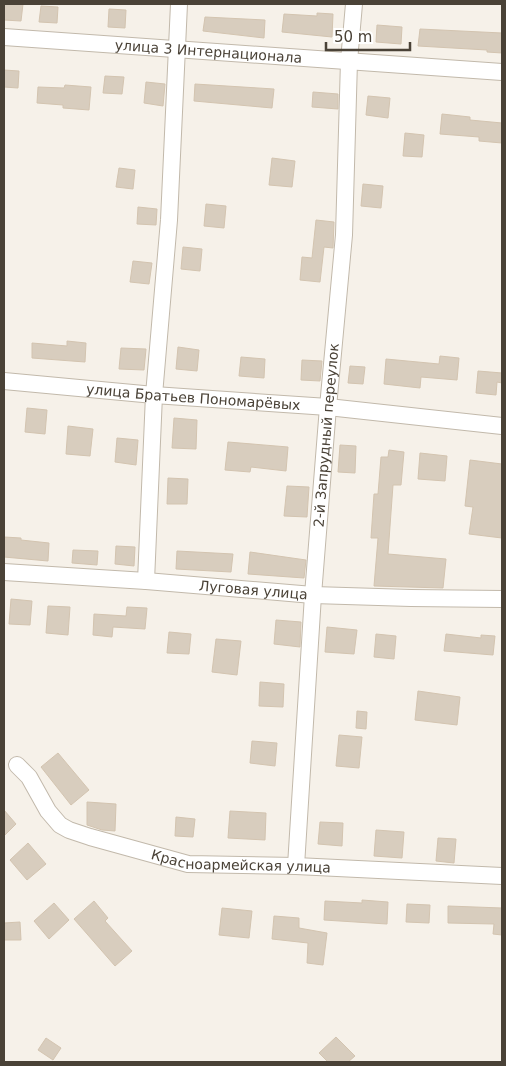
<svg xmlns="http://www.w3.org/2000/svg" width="506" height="1066" font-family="'DejaVu Sans',sans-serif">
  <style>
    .building { fill: #d8cdbe; stroke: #d3c4b0 }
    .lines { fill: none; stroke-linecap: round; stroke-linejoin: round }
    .minor-casing { stroke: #c2b9ab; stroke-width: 18 }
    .minor { stroke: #fff; stroke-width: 16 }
    .labels { text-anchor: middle; stroke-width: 4; stroke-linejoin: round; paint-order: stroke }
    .street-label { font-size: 14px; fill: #4a4237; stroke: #fff }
  </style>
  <rect width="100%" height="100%" fill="#f6f1e9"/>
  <path class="building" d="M 4,4 L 23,4 L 21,21 L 4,20 Z
    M 41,6 L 58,7 L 57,23 L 39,22 Z
    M 109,9 L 126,10 L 125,28 L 108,27 Z
    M 317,13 L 333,14 L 332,37 L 282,32 L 284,14 L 317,16 Z
    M 205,17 L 265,20 L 264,38 L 203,31 Z
    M 377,25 L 402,27 L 401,44 L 376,42 Z
    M 420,29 L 502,33 L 502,53 L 487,52 L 487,50 L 418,46 Z
    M 4,70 L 19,71 L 18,88 L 4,87 Z
    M 105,76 L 124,77 L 122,94 L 103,93 Z
    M 146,82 L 165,84 L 163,106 L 144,103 Z
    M 195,84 L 274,89 L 272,108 L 194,101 Z
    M 65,85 L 91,87 L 89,110 L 63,108 L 63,105 L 37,103 L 38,87 L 64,88 Z
    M 313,92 L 338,94 L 338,109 L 312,107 Z
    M 368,96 L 390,98 L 388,118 L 366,115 Z
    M 442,114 L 470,117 L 470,120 L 502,123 L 502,143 L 479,141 L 479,137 L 440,134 Z
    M 405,133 L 424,135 L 422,157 L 403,156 Z
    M 272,158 L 295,161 L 292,187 L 269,185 Z
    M 119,168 L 135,170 L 133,189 L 116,187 Z
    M 363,184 L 383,186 L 381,208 L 361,206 Z
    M 206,204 L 226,206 L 224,228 L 204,226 Z
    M 138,207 L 157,209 L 156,225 L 137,224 Z
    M 316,220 L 334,222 L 333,248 L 324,247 L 320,282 L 300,280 L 302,257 L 312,258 Z
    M 183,247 L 202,249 L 200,271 L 181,269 Z
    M 133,261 L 152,263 L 149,284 L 130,282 Z
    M 67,341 L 86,343 L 85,362 L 32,358 L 32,343 L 67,346 Z
    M 178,347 L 199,350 L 197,371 L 176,369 Z
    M 121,348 L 146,349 L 144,370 L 119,369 Z
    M 440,356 L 459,358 L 457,380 L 421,377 L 420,388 L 384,384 L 386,359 L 439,364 Z
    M 241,357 L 265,359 L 264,378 L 239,376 Z
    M 302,360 L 322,361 L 320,381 L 301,380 Z
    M 350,366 L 365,367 L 363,384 L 348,383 Z
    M 478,371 L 502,373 L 502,383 L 497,382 L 496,395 L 476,393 Z
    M 27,408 L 47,410 L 45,434 L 25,432 Z
    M 174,418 L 197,420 L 196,449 L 172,448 Z
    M 68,426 L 93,429 L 90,456 L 66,454 Z
    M 117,438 L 138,440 L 136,465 L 115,462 Z
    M 228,442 L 288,447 L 286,471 L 251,467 L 250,472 L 225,470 Z
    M 340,445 L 356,446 L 355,473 L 338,472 Z
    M 389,450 L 404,452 L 401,485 L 393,485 L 388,554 L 446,559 L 443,588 L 374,586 L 378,538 L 371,538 L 374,494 L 378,494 L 381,457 L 388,457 Z
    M 420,453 L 447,456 L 445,481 L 418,479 Z
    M 470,460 L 502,464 L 502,538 L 469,534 L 473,507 L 465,506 Z
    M 168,478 L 188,479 L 187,504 L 167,504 Z
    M 287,486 L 309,487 L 307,517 L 284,516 Z
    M 4,537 L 21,538 L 21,540 L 49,543 L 48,561 L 4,557 Z
    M 116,546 L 135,547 L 134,566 L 115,564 Z
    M 73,550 L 98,551 L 97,565 L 72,563 Z
    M 177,551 L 233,554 L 231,572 L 176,569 Z
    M 250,552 L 306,560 L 304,578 L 248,574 Z
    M 11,599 L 32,601 L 30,625 L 9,624 Z
    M 48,606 L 70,607 L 68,635 L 46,633 Z
    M 127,607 L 147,608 L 145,629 L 113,627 L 112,637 L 93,635 L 94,614 L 126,616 Z
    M 276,620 L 301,622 L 300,647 L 274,644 Z
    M 327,627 L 357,630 L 354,654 L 325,652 Z
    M 169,632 L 191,634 L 189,654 L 167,653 Z
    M 376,634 L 396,636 L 394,659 L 374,657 Z
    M 446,634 L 481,638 L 481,635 L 495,636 L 493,655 L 444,651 Z
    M 216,639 L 241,641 L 237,675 L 212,672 Z
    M 260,682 L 284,684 L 283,707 L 259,706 Z
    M 418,691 L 460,697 L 457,725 L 415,720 Z
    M 357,711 L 367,712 L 366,729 L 356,728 Z
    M 339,735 L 362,737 L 359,768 L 336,766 Z
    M 252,741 L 277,743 L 275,766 L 250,763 Z
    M 58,753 L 89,790 L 71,805 L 41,767 Z
    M 87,802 L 116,804 L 115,831 L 102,830 L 87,825 Z
    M 4,810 L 16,824 L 4,836 Z
    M 230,811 L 266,813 L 265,840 L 228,838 Z
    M 176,817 L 195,819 L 193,837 L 175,836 Z
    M 320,822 L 343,823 L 342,846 L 318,844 Z
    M 376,830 L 404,832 L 402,858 L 374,856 Z
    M 438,838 L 456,839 L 454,863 L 436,861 Z
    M 28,843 L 46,864 L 27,880 L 10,860 Z
    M 362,900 L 388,902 L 387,924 L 324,920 L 325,901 L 362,903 Z
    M 94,901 L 108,918 L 105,921 L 132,951 L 115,966 L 74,919 Z
    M 54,903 L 69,920 L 49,939 L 34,921 Z
    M 407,904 L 430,905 L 429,923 L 406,922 Z
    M 448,906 L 502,908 L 502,935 L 493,934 L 494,924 L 448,923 Z
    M 222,908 L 252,911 L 249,938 L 219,935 Z
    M 274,916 L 299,918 L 299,928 L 327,933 L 323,965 L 307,963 L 308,943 L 272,939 Z
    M 20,922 L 21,940 L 4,940 L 4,923 Z
    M 336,1037 L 355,1056 L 348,1062 L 328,1062 L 319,1053 Z
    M 46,1038 L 61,1048 L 53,1060 L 38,1050 Z"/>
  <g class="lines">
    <defs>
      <g id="minor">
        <path id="s1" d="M 4,37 L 502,72"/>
        <path id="s2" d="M 4,381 L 154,395 L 328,407 L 502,426"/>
        <path id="s3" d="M 4,572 L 146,581 L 313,595 L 411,598 L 502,599"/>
        <path d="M 146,581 L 154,395 L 169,220 L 179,4"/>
        <path id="s4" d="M 17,765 L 29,777 L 48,811 L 60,825 L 69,830 L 90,837 L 188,864 L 296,866 L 502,876"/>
        <path id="s5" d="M 296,866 L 313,595 L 328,407 L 344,235 L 349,61 L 354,4"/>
      </g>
    </defs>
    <use href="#minor" class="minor-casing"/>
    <use href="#minor" class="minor"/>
  </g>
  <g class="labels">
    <g class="street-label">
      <text dy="5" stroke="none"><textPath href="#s1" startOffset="205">улица 3 Интернационала</textPath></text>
      <text dy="5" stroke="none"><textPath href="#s2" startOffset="190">улица Братьев Пономарёвых</textPath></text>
      <text dy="5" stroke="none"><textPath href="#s5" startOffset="432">2-й Запрудный переулок</textPath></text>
      <text dy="5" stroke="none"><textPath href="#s3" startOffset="250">Луговая улица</textPath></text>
      <text dy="5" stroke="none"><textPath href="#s4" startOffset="261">Красноармейская улица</textPath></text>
    </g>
  </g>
  <rect width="506" height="1066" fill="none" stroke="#4a4237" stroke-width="10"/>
  <path d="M326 42v8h84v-8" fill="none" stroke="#4a4237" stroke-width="2.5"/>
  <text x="334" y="42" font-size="15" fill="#4a4237" stroke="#ffffff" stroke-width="4" paint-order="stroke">50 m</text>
</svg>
